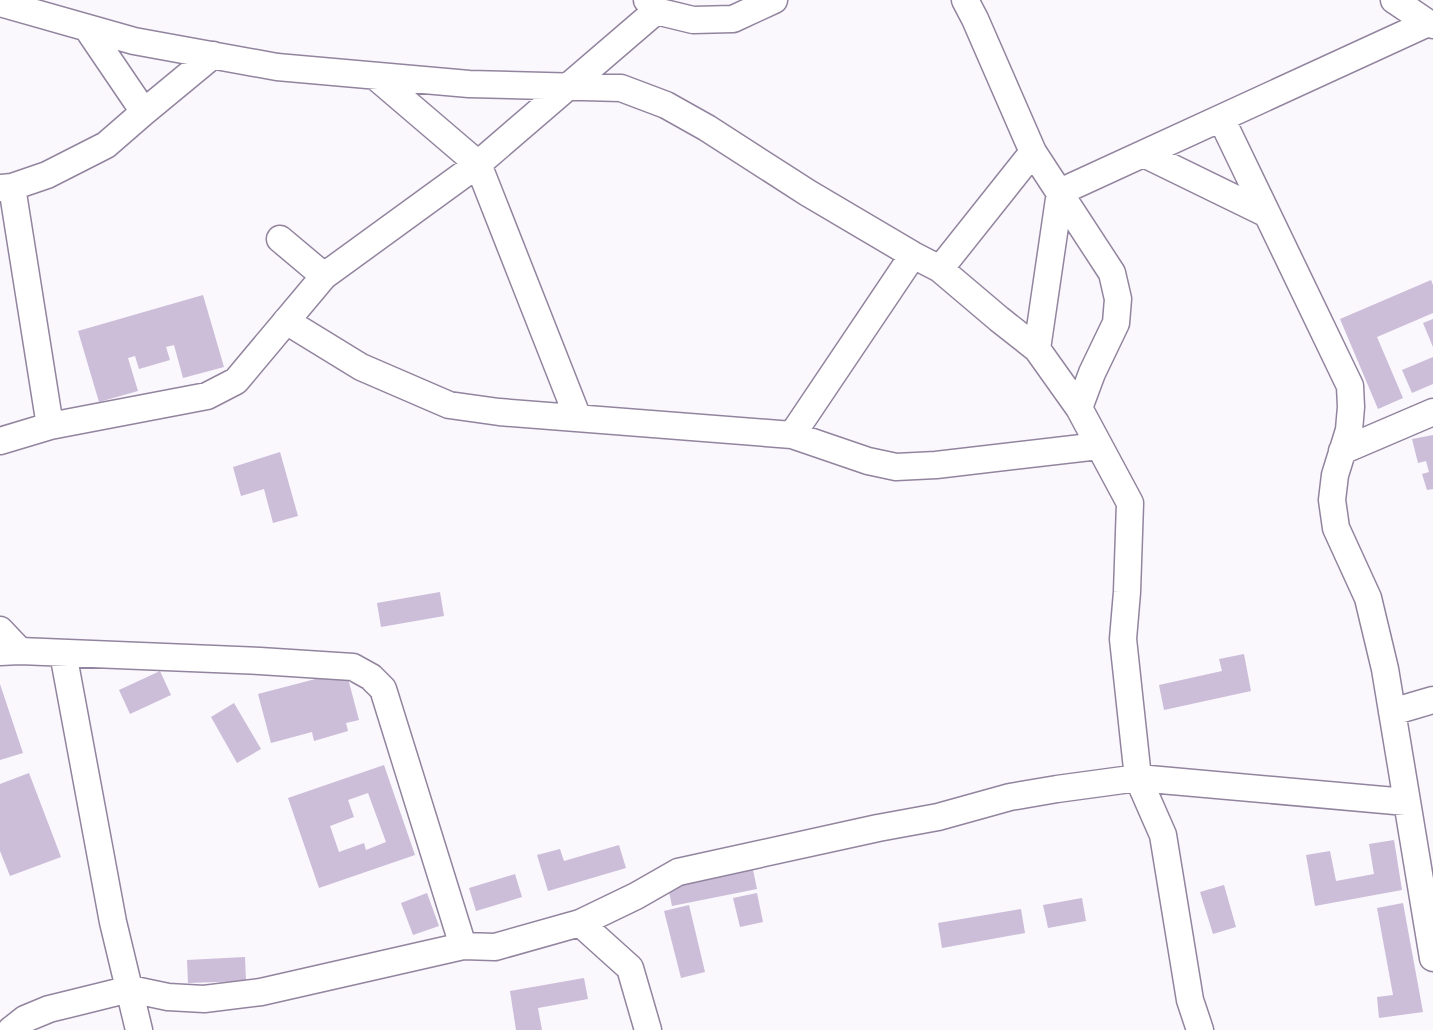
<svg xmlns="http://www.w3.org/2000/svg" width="1433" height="1030" font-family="Lato,sans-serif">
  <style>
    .building { fill: #ccbdd9; fill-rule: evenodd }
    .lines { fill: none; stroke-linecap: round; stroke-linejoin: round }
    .street-casing { stroke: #92849e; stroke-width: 29 }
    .street { stroke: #fff; stroke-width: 26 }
  </style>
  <rect width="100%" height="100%" fill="#faf7fd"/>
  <path class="building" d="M 1431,280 L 1433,285 L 1433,313 L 1377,337 L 1403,398 L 1378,409 L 1340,319 Z
    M 203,295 L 224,367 L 183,378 L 174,345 L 166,347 L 170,360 L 139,369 L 135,356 L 128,358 L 138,391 L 99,402 L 78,331 Z
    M 1433,319 L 1433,347 L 1423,323 Z
    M 1433,357 L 1433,384 L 1412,393 L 1402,370 Z
    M 1433,435 L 1433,489 L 1427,490 L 1422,474 L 1429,472 L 1426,461 L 1418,463 L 1412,439 Z
    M 280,452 L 298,516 L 273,523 L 264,489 L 241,496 L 233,467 Z
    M 440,592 L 444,616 L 381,627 L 377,603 Z
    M 1244,654 L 1251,691 L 1164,710 L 1159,685 L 1222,671 L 1219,659 Z
    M 160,671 L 171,695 L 130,714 L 119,690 Z
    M 346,671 L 359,720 L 346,723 L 348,731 L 314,741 L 312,732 L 271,743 L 258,694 Z
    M 0,684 L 23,753 L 0,760 Z
    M 234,703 L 261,749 L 237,763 L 211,717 Z
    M 384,765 L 415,855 L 319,888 L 288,798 ZM 368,793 L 386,842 L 366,850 L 364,843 L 339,852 L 330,826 L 354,817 L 348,800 Z
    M 29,773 L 61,857 L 10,876 L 0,851 L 0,784 Z
    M 1394,840 L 1402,890 L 1315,906 L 1306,855 L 1330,851 L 1336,881 L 1374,874 L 1369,844 Z
    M 619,845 L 626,868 L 548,891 L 537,855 L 560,849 L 564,861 Z
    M 752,865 L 757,889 L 672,906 L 667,882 Z
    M 515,874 L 522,897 L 476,911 L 469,888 Z
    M 1224,885 L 1236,927 L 1213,934 L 1200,892 Z
    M 427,893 L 439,926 L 413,935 L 401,903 Z
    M 757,893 L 763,922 L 740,927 L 733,898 Z
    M 1082,898 L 1086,921 L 1048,928 L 1043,905 Z
    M 1403,903 L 1423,1012 L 1379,1018 L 1377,997 L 1393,995 L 1377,908 Z
    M 689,905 L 705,972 L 681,978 L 664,911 Z
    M 1021,909 L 1025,933 L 942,948 L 938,923 Z
    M 245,957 L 246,981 L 188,983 L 187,960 Z
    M 584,978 L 588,999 L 538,1008 L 542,1030 L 516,1030 L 510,991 Z"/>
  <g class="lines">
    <defs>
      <path id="street" d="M 647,0 L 656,11 L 693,20 L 733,19 L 774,0
        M 965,0 L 975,19 L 1033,152 L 1112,273 L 1118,299 L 1116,323 L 1092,373 L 1079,408
        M 1394,0 L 1428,23 L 1433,25
        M 0,3 L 134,41 L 277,67 L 469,84 L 621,88 L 666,105 L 707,128 L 808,193 L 913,255 L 940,269 L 999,319 L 1037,349 L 1079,408 L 1130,503 L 1127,592 L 1123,639 L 1138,778 L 1163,835 L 1190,1000 L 1200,1030
        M 87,28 L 144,112
        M 375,76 L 478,164 L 578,418
        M 1221,118 L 1350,386 L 1351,407 L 1349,430 L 1335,475 L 1332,500 L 1336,528 L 1368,598 L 1385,669 L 1433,958
        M 1144,154 L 1267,214
        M 12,187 L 50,426
        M 0,188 L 12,187 L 47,175 L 106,145 L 144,112 L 213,55
        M 280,239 L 324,276
        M 940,269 L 1033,152
        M 286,321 L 361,367 L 449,405 L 499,412 L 792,435 L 868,461 L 896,467 L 936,465 L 1099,446
        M 1037,349 L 1060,192 L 1428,23
        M 792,435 L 913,255
        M 0,441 L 50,426 L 207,396 L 236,381 L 324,276 L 478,164 L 656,11
        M 1342,451 L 1433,412
        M 0,630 L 20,651
        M 0,652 L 20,651 L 260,661 L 353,667 L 371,677 L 383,689 L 463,946 L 495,947 L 580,923 L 636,896 L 678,872 L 878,828 L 938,817 L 1010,797 L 1057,789 L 1138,778 L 1406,802
        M 63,653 L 113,922 L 139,1030
        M 1392,712 L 1433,700
        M 580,923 L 630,968 L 648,1030
        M 11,1030 L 25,1019 L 49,1009 L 130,989 L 168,997 L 204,999 L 261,992 L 463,946"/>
    </defs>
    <use href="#street" class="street-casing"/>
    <use href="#street" class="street"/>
  </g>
</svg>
